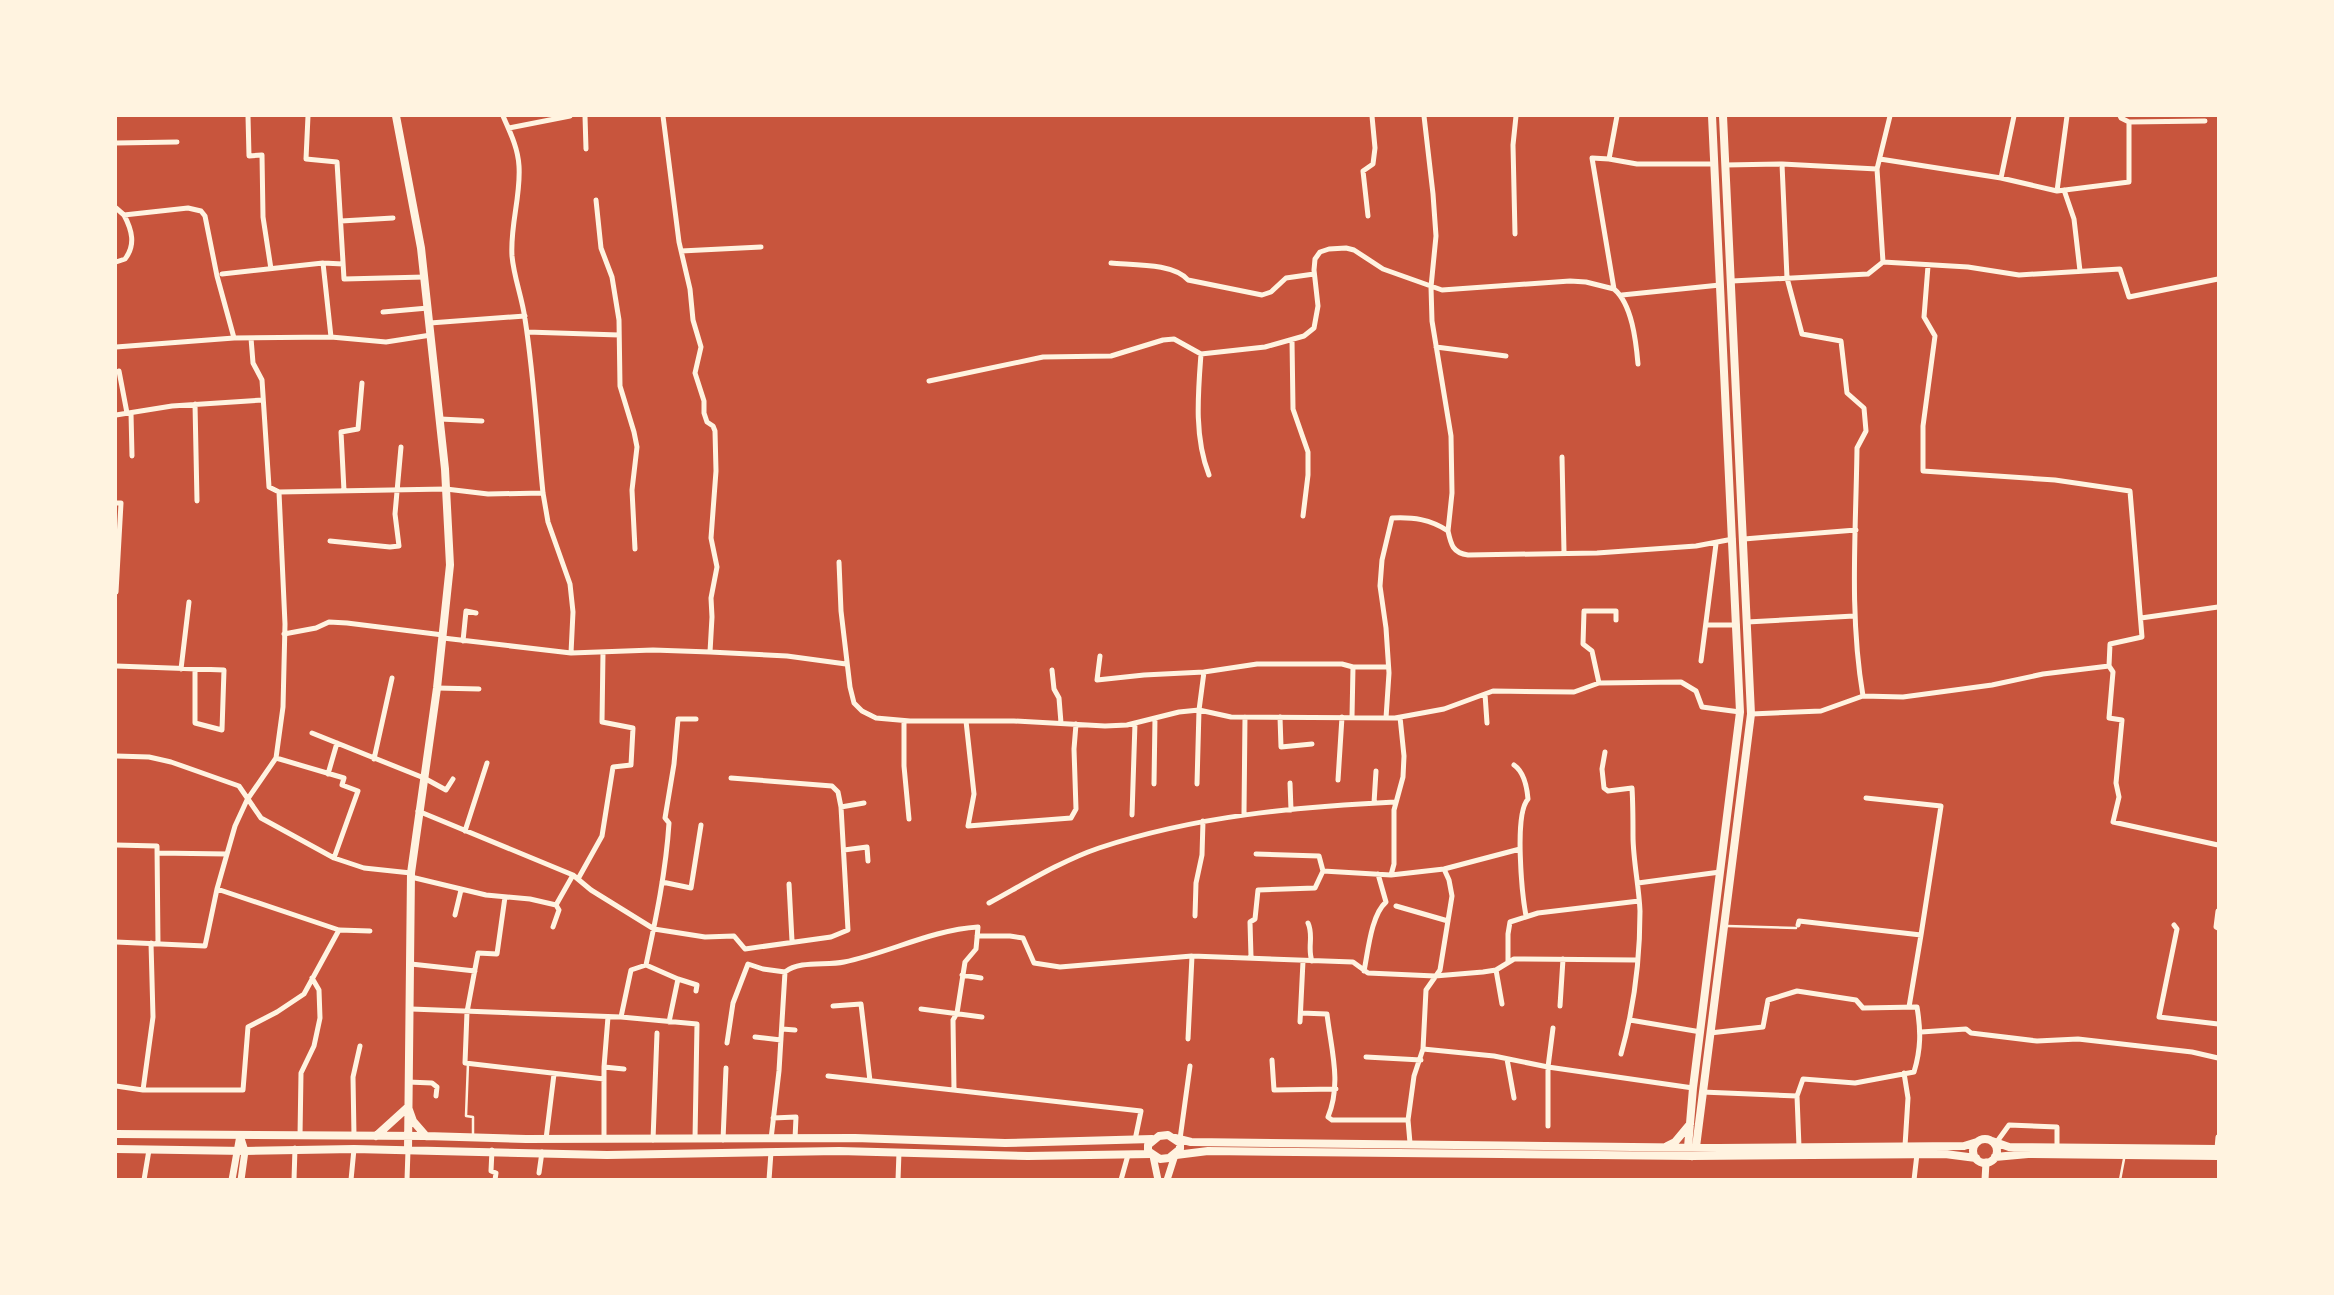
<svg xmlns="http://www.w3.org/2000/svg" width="2334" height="1295" font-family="'IBM Plex Sans',sans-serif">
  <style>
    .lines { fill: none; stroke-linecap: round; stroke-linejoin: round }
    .service { stroke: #fff3e0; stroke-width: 2.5 }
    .minor { stroke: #fff3e0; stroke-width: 5 }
    .tertiary { stroke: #fff3e0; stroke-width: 7 }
    .secondary { stroke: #fff3e0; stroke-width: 8 }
  </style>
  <rect width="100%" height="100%" fill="#c8553d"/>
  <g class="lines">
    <path class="service" d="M 1727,926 L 1796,928
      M 468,1063 L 466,1116 L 473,1117 L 473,1134
      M 2120,1180 L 2124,1159"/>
    <path class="minor" d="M 248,116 L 249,156 L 262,155 L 263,217 L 271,269
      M 308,116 L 306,159 L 337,162 L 344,279 L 425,277
      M 503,116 C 510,132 518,148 519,166 C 521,196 510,225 512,256 C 514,278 522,297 525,319 C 534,376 537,435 543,493 L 548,522 L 570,584 L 573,612 L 571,653
      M 585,116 L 586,149
      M 663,116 L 679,242 L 690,289 L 693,320 L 701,347 L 695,373 L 704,401 L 704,413 L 707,422 L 713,426 L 715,431 L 716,471 L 711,538 L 717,567 L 711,598 L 712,617 L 710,652
      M 1424,116 L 1433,194 L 1436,236 L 1431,287 L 1432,321 L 1451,436 L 1452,493 L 1448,531
      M 1617,116 L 1609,159 L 1592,158 L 1614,289 C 1632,304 1636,341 1638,364
      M 2129,122 L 2205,121
      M 509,128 L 570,116
      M 116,143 L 177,142
      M 1609,159 L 1637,164 L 1714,164
      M 1880,159 L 2001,178 L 2057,191 L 2129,182 L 2129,122 L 2121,118 L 2120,116
      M 1782,164 L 1787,278 L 1802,334 L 1841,341 L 1847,393 L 1864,408 L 1866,431 L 1857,448 C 1856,531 1849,614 1863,696
      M 1725,165 L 1782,164 L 1877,169
      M 2001,178 L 2014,116
      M 2064,190 L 2074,219 L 2080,271
      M 2057,191 L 2067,116
      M 596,200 L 601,248 L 612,277 L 619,320 L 620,386 L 634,432 L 637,447 L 632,490 L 635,549
      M 116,208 L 124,215 L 188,208 L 201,211 L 205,216 L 217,276 L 234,338
      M 1368,216 L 1363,171 L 1373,164 L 1375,148 L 1372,116
      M 341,221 L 393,218
      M 1515,234 L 1513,145 L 1516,116
      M 681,251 L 761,247
      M 116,262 L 125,259 C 136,245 132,230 124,215
      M 1883,262 L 1877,169 L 1890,116
      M 1111,263 C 1133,265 1174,263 1188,280 L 1262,295 L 1271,292 L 1286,278 L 1314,274
      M 1928,266 L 1924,317 L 1935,336 L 1923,426 L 1923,471 L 2055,480 L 2130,491 L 2142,637 L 2110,644 L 2109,666 L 2113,672 L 2109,718 L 2122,720 L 2116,783 L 2119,797 L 2113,822 L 2218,845
      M 222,274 L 323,263
      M 1732,281 L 1868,274 L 1883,262 L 1968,267 L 2019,275 L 2120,269 L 2129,297 L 2218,279
      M 1622,295 L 1720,285
      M 383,312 L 428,308
      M 430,323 L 525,316
      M 527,332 L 619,335
      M 331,337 L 323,263 L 343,264
      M 251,338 L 253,363 L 262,380 L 269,487 L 279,492 L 446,489 L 488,494 L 543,493
      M 1292,340 L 1293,409 L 1308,452 L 1308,475 L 1303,516
      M 116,347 L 234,338 L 331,337 L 386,342 L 431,335
      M 1436,347 L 1506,356
      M 1201,354 C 1198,394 1194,437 1209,475
      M 119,371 L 127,413
      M 929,381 L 1043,357 L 1111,356 L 1163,340 L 1174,339 L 1201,354 L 1265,347 L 1304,336 L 1314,328 L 1318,306 L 1314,270 L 1315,259 L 1320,252 L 1329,249 L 1346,248 L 1354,250 L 1383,269 L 1442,290 L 1570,281 L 1586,282 L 1614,289
      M 195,404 L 197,501
      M 131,413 L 132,456
      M 116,415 L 172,406 L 263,400
      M 440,419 L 482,421
      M 1562,457 L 1564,552
      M 344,491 L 341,432 L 358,429 L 362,383
      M 116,503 L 121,503 L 116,592
      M 1744,539 L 1856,530
      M 330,541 L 390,547 L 399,546 L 395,514 L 401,447
      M 839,562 L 841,611 L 850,687 L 854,703 L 862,711 L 876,718 L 910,721 L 1014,721 L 1105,726 L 1127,725 L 1179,712 L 1199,710 L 1231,717 L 1395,718 L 1444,709 L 1493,691 L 1574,692 L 1599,683 L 1681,682 L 1696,691 L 1702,707 L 1740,712
      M 2141,618 L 2218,607
      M 1747,622 L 1854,616
      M 1706,625 L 1737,625
      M 284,634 L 316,628 L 329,622 L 347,623 L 443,635
      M 443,638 L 571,653 L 653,650 L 710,652 L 787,656 L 846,664
      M 463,641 L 466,611 L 476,613
      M 1100,656 L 1097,680 L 1144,675 L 1204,672
      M 1701,661 L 1716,544
      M 116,666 L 224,670 L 222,730 L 195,723 L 195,670
      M 181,669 L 189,602
      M 1052,670 L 1054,689 L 1059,698 L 1061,723
      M 1599,683 L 1592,651 L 1583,644 L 1584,611 L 1616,611 L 1616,620
      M 437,688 L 479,689
      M 1485,694 L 1487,723
      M 1751,714 L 1821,711 L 1863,696 L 1903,697 L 1992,685 L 2043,674 L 2109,666
      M 1280,717 L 1281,747 L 1312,744
      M 1352,717 L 1353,667
      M 1386,718 L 1389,673 L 1386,628 L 1380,586 L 1382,560 L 1392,518 C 1413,517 1430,519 1448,531 C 1451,545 1453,553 1468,555 L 1597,553 L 1696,546 L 1733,539
      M 904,721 L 904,766 L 909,819
      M 966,721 L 974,794 L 968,826 L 1071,818 L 1076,809 L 1074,749 L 1076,724
      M 312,733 L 424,778 L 446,790 L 453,779
      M 1605,752 L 1602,769 L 1604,788 L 1608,791 L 1632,788 C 1633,804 1633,820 1633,836 C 1633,860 1639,886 1640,911 C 1640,959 1634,1008 1621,1054
      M 116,756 L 149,757 L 171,762 L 239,786 L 261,818 L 334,858 L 364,868 L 411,873
      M 276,758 L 344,778 L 342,785 L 358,791 L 334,858
      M 374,759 L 392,678
      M 1514,765 C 1524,772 1527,787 1528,799 C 1514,814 1522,894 1526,916
      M 328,774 L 337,743
      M 1338,780 L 1342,717
      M 1290,783 L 1291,810
      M 1154,784 L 1155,718
      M 1197,784 L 1199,710 L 1204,672 L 1257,664 L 1342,664 L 1353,667 L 1388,667
      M 1866,798 L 1941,806 L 1921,935
      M 1374,803 L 1376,771
      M 841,807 L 864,803
      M 418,811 L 573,875 L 591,890 L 654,929 L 705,937 L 734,936 L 745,949 L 831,937 L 848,930 L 841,807 L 838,792 L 832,786 L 731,778
      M 1244,814 L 1245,717
      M 1132,815 L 1135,723
      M 465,831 L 487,763
      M 116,845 L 157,846 L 158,944
      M 844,850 L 867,847 L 868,861
      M 157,853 L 227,854
      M 1256,854 L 1319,856 L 1323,871
      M 1391,875 L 1394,864 L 1394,810 L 1403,777 L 1404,756 L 1400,717
      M 411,877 L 486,895 L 530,899 L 556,905 L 573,875
      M 578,879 L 602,836 L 613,767 L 631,765 L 633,728 L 602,722 L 603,652
      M 662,882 L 691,888 L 701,825
      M 1638,883 L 1720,872
      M 789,884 L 792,941
      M 217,889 L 339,930 L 370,931
      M 505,897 L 497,954 L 478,953 L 467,1012 L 465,1063 L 604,1079
      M 989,903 C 1024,884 1061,861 1099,848 C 1195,816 1295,807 1395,802
      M 1396,906 L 1448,921
      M 2218,911 L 2216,927 L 2218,928
      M 455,915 L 461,890
      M 1195,916 L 1196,883 L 1202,855 L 1203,821
      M 1308,923 C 1314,936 1307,948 1312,961
      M 1798,925 L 1799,921 L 1921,935 L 1909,1007
      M 2174,925 L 2177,929 L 2159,1017 L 2218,1024
      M 553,927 L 559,910 L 556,905
      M 977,936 L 1010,936 L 1023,938 L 1034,963 L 1060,967 L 1192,956 L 1353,962 L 1368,973 L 1435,976 L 1483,972 L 1496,970 L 1514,959 L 1636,960
      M 116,942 L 205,946 L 217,889 L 235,826 L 247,800 L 276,758 L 283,707 L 285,624 L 279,492
      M 1251,957 L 1250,922 L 1255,919 L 1258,890 L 1315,888 L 1323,871 L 1391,875 L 1444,869 L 1520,849
      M 1508,962 L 1508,934 L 1510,922 L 1538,913 L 1639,901
      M 411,964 L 475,971
      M 646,965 L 678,979 L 669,1022
      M 1496,970 L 1502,1004
      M 1364,971 C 1368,952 1371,915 1386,902 L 1378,874
      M 962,975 L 981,978
      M 678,979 L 697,985 L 696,991
      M 833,1006 L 861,1004 L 870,1081
      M 1560,1006 L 1563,959
      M 411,1009 L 621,1017 L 697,1024 L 695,1139
      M 921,1009 L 982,1017
      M 1301,1013 L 1327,1014 C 1331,1049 1342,1083 1328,1117 L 1332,1120 L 1408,1120
      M 621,1017 L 631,970 L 646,965 C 656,918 666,871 669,823 L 665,818 L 674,764 L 678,719 L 696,719
      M 1630,1020 L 1701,1032
      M 1300,1022 L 1303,961
      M 782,1029 L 795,1030
      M 1921,1032 L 1966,1029 L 1971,1033 L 2037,1041 L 2078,1039 L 2192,1052 L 2218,1058
      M 1710,1033 L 1763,1027 L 1768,1000 L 1797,991 L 1856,1000 L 1863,1008 L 1917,1007 C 1921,1031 1921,1049 1914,1072 L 1855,1083 L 1803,1079 L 1797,1096 L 1799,1147
      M 755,1037 L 781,1040
      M 1188,1039 L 1192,956
      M 727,1043 L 733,1003 L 748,964 L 763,969 L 785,972
      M 1423,1049 L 1494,1056 L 1548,1067 L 1693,1088
      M 1366,1057 L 1421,1060
      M 1507,1059 L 1514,1098
      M 1272,1060 L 1274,1090 L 1336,1089
      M 604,1067 L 624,1069
      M 1904,1073 L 1908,1098 L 1905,1146
      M 828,1076 L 1141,1111 L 1135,1140
      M 408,1082 L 432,1083 L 437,1087 L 436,1096
      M 116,1086 L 143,1090 L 243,1090 L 248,1027 L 277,1012 L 304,994 L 339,930
      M 143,1090 L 153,1017 L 151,943
      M 1702,1092 L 1797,1096
      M 773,1118 L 796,1117 L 795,1139
      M 1548,1126 L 1548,1067 L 1553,1028
      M 300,1136 L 301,1073 L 314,1046 L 320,1018 L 319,990 L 312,978
      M 354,1136 L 353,1077 L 360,1046
      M 546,1139 L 554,1074
      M 604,1139 L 604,1067 L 608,1017
      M 771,1139 L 779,1071 L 785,972 C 800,960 826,966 844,962 C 889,953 931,930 978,927 L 976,949 L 965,962 L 957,1013 L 953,1020 L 954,1090
      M 1180,1139 L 1190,1066
      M 653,1140 L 657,1033
      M 723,1140 L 726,1068
      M 1410,1143 L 1408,1120 L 1414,1076 L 1423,1049 L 1426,990 L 1440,970 L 1452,896 L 1449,880 L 1444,869
      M 1996,1143 L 2009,1125 L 2057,1127 L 2057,1148
      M 2217,1149 L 2218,1137
      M 492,1150 L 491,1171 L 496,1173 L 495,1180
      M 539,1173 L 542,1152
      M 144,1180 L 149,1150
      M 294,1180 L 295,1148
      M 351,1180 L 354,1149
      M 407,1180 L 408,1150
      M 769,1180 L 771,1152
      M 898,1180 L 899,1152
      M 1121,1180 L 1128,1155
      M 1914,1180 L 1917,1154"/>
    <path class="tertiary" d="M 1153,1156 L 1158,1180
      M 232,1180 L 240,1135 L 245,1151 L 241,1180
      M 1167,1180 L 1175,1155
      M 1985,1180 L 1986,1162"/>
    <path class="secondary" d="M 396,116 L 421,248 L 445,469 L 450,565 L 437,688 L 411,873 L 408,1150
      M 116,1134 L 426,1136 L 526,1139 L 855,1138 L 1005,1143 L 1152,1139
      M 1168,1135 L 1180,1143 L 1180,1149 L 1169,1158 L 1160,1159 L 1148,1151 L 1148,1145 L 1159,1136 Z
      M 376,1136 L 408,1107 L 413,1121 L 426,1136
      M 1175,1138 L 1191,1142 L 1719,1148 L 1964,1146 L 1977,1142
      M1973 1151a12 12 0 1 1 24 0a12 12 0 1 1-24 0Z
      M 1992,1141 L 2009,1147 L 2218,1149
      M 1667,1146 L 1675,1142 L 1690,1124
      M 116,1149 L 245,1151 L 354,1149 L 607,1155 L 839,1151 L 1028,1156 L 1151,1154
      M 1176,1155 L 1208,1151 L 1692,1156 L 1945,1154 L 1976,1158
      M 1692,1156 L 1696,1147 L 1751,714 L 1723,116
      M 1692,1156 L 1688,1147 L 1693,1088 L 1740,712 L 1712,116
      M 1995,1157 L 2028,1154 L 2218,1156"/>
  </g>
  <rect width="2334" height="1295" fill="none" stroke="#fff3e0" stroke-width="234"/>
</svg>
